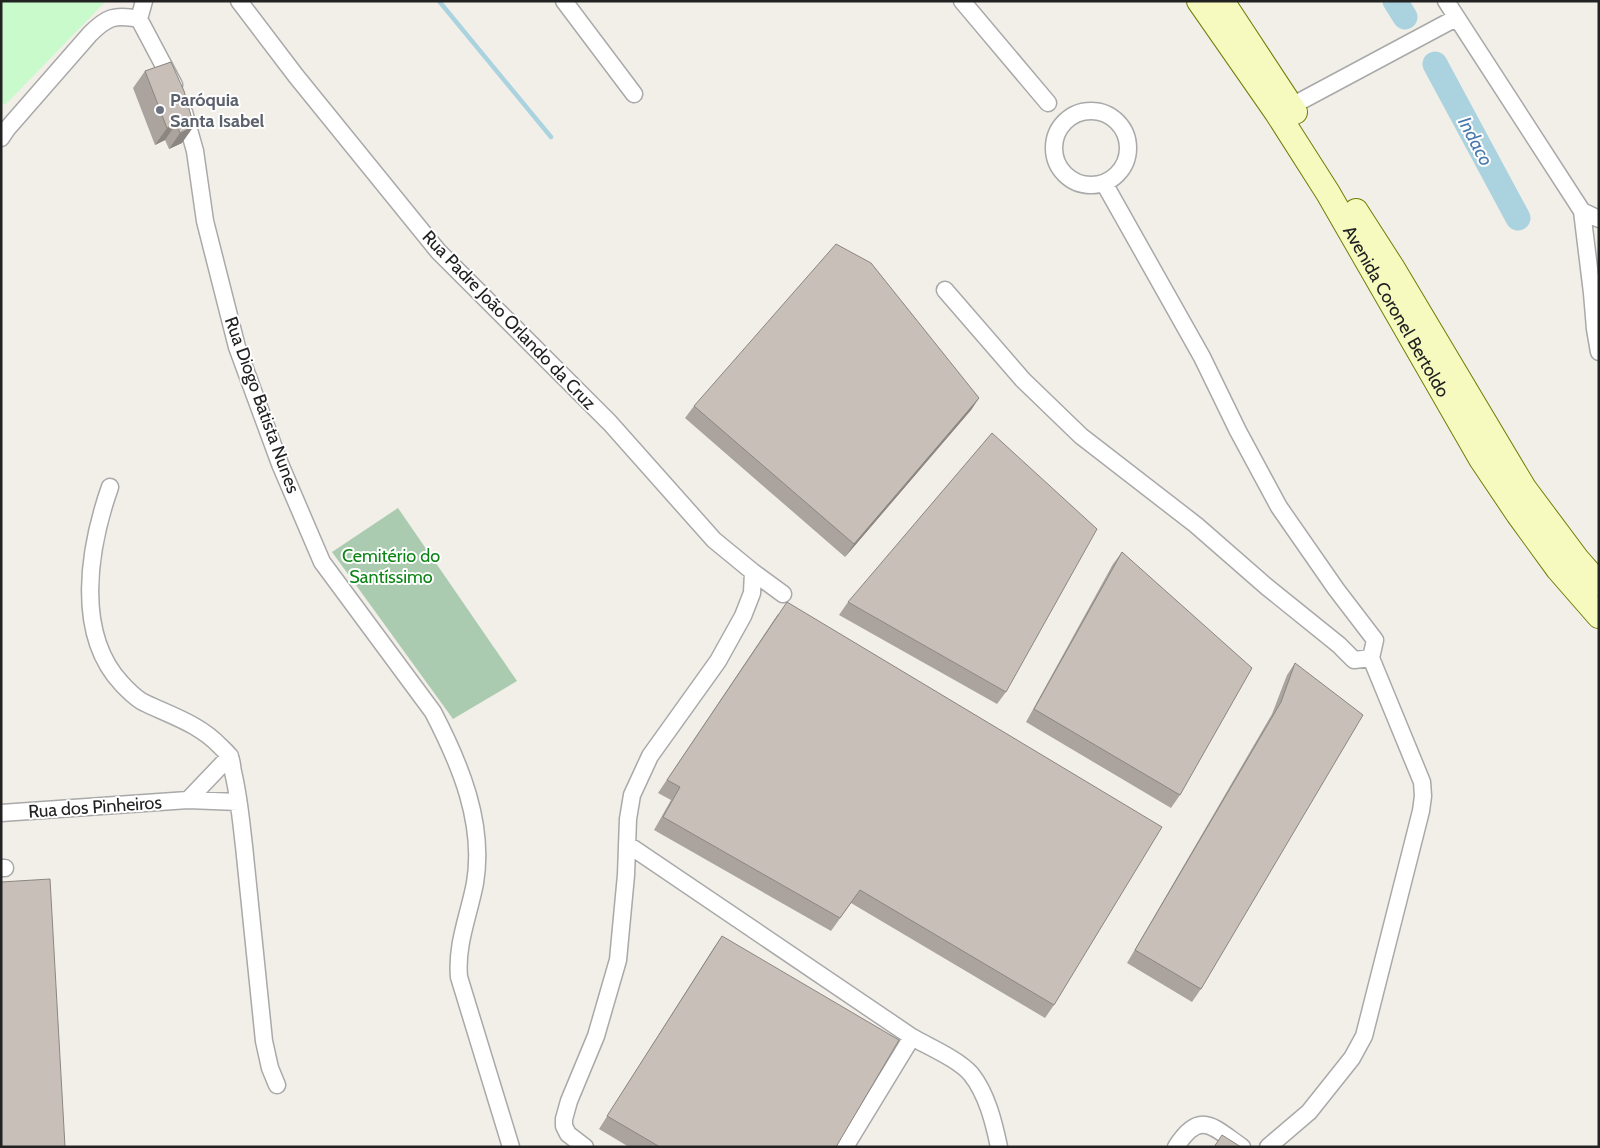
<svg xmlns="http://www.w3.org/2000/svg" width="1600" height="1148" font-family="Cabin,sans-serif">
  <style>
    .cemetery { fill: #aacbaf }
    .park { fill: #c8facc }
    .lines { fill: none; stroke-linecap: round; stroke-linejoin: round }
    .stream { stroke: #aad3df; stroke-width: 4.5 }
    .river { stroke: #aad3df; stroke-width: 25 }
    .street-casing { stroke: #a9a9a9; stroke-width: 19 }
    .secondary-casing { stroke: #707d05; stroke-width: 26 }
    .street { stroke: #fff; stroke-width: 16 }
    .secondary { stroke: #f7fabf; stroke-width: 24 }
    .wall { fill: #aba49e }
    .shaded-wall { fill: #8b8681 }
    .building { fill: #c7bfb8; stroke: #8b8681 }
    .worship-dot { fill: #6b7280; stroke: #fff; stroke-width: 2 }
    .labels { text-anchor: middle; stroke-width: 4; stroke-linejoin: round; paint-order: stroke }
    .worship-label { font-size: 18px; font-weight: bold; fill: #5b616d; stroke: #fff; text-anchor: start }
    .street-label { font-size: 18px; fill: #222; stroke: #fff }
    .park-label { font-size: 18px; fill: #0c8416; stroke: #fff }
    .water-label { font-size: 19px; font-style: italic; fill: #4a7aab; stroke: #fff }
  </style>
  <rect width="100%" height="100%" fill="#f2efe9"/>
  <path class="cemetery" d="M 398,508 L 517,681 L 453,719 L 332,552 Z"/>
  <path class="park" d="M 3,1 L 107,1 L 101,6 L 5,105 L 1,102 L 1,3 Z"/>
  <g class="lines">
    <path class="stream" d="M 439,1 L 551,137"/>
    <path class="river" d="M 1395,1 L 1405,17
      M 1435,64 L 1518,218"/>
    <defs>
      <path id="street" d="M 144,1 L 139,19 L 174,85
        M 239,1 L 296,76 L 438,251 L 610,423 L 714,540 L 753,572 L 783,594
        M 564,1 L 634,94
        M 962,1 L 1048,103
        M 1446,1 L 1582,211 L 1592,293 L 1595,329 L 1599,352
        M 1284,110 L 1456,18
        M1054 148a37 37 0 1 1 74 0a37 37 0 1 1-74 0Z
        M 184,112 L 195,151 L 205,221 L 237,347 L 280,464 L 322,562 L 433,712 C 460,764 485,823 475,883 C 469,915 456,944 459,977 L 511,1147
        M 1,138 L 7,129 L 90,34 C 107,17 115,14 139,19
        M 1104,183 L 1202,357 L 1238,431 L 1279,507 L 1336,589 L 1375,640 L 1371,658 L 1422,782 L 1423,796 L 1421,811 L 1364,1036 L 1352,1058 L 1309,1112 L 1268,1147
        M 1582,211 L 1599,219
        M 945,290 L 1023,380 L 1081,436 L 1196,525 L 1267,587 L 1339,645 L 1354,660 L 1371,658
        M 110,487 C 89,547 74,633 122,684 C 129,691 136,699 145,703 C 172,716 199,724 220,746 C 223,749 228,753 230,757 C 232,761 232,767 233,772 C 239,796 241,821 244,846 C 251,911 257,976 264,1041 L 270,1068 L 277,1085
        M 188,800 L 230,756
        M 1,813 L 188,800 L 238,802
        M 627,844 L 912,1037
        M 1,868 L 5,868
        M 585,1147 L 568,1134 L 564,1126 L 564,1119 L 569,1101 L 596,1036 L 618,960 L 626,875 L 628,819 L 632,795 L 650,756 L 718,661 L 743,616 L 752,593 L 753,572
        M 845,1147 L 912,1037 C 929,1047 958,1059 971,1074 C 987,1094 994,1123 999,1147
        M 1176,1147 C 1200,1109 1213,1127 1242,1147"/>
      <g id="secondary">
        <path id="s1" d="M 1199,1 L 1277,113 L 1328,193 L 1481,459 L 1518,514 L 1558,569 L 1599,616"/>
        <path d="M 1222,1 L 1295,112"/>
        <path d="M 1356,211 L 1392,267 L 1524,488 L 1577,559 L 1599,584"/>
      </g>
    </defs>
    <use href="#street" class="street-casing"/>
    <use href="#secondary" class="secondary-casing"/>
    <use href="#street" class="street"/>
    <use href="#secondary" class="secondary"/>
  </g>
  <path class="wall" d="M 171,62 L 182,143 L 169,149 L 165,140 L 155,145 L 133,88 L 145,71 Z
    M 979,398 L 971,410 L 845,557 L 685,418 L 694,406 Z
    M 1122,552 L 1180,795 L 1171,808 L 1026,722 L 1113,564 Z
    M 848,602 L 1006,692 L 997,704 L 839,615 Z
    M 778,614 L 1054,1005 L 1045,1018 L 851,903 L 831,931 L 654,830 L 671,800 L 658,793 Z
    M 1295,663 L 1201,989 L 1192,1002 L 1127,963 L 1272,714 L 1287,675 Z
    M 722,936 L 836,1147 L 629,1147 L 599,1129 L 713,949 Z"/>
  <path class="shaded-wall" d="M 176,124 L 165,140 L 155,145 L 167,128 Z
    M 194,126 L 182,143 L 169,149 L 180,133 Z
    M 979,398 L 971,410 L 845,557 L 854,544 Z"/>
  <path class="building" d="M 171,62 L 184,91 L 194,126 L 180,133 L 176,124 L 167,128 L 145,71 Z
    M 836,244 L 871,263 L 979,398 L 854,544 L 694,406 Z
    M 992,433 L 1097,529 L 1006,692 L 848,602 Z
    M 1122,552 L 1252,668 L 1180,795 L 1034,709 Z
    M 787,602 L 1162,827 L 1054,1005 L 860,890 L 840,918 L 663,817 L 680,787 L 667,780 Z
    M 1295,663 L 1363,715 L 1201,989 L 1135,950 L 1281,702 Z
    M 50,879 L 65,1147 L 1,1147 L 1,882 Z
    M 722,936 L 899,1040 L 836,1147 L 660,1147 L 607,1116 Z
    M 1222,1135 L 1241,1147 L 1214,1147 Z"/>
  <circle class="worship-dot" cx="160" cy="110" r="5"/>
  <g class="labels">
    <g class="worship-label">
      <text x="170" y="106">Paróquia<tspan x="170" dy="21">Santa Isabel</tspan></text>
    </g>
    <g class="street-label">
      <text dy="6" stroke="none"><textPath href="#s1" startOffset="368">Avenida Coronel Bertoldo</textPath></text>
      <text transform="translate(509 320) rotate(46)" y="6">Rua Padre João Orlando da Cruz</text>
      <text transform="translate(262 405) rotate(70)" y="6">Rua Diogo Batista Nunes</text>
      <text transform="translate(95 807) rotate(-4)" y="6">Rua dos Pinheiros</text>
    </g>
    <g class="park-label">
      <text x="391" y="562">Cemitério do<tspan x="391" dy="21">Santíssimo</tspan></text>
    </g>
    <g class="water-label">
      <text transform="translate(1476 141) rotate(62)" y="7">Indaco</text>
    </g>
  </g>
  <rect width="1600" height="1148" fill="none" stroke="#222222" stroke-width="5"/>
</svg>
